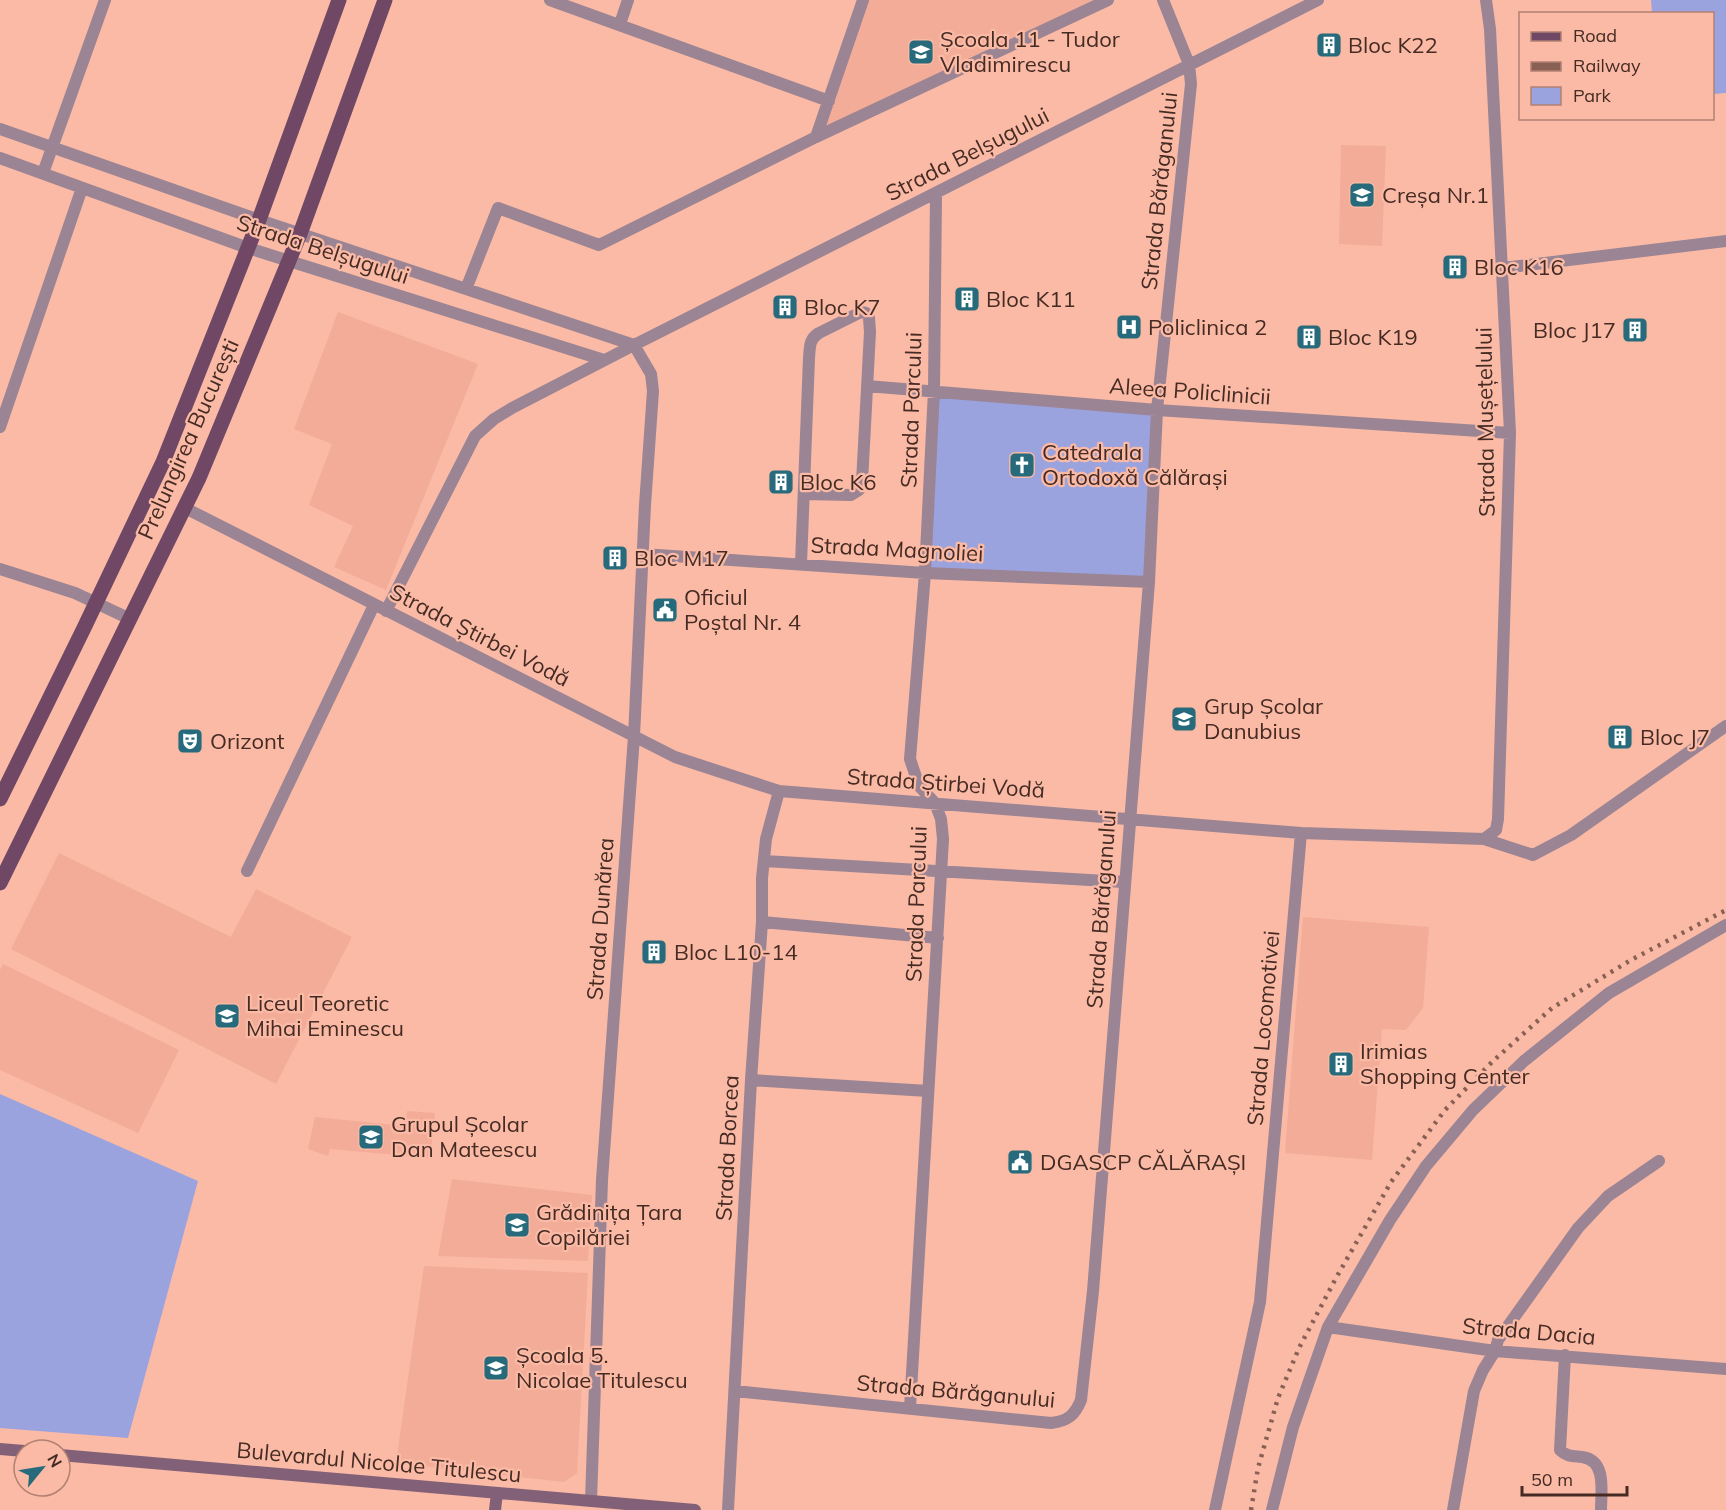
<svg xmlns="http://www.w3.org/2000/svg" width="1726" height="1510" font-family="Mulish,sans-serif">
  <style>
    .built { fill: #f3ac97 }
    .green { fill: #9ba3de }
    .lines { fill: none; stroke-linecap: round; stroke-linejoin: round }
    .street { stroke: #9b8493; stroke-width: 12 }
    .secondary { stroke: #826178; stroke-width: 12 }
    .primary { stroke: #704865; stroke-width: 15 }
    .rail { stroke: #896054; stroke-width: 4.5; stroke-dasharray: 3 6; stroke-linecap: butt }
    .labels { text-anchor: middle; stroke-width: 4.5; stroke-linejoin: round; paint-order: stroke }
    .poi-label { font-size: 22px; fill: #452b24; stroke: #fabaa5; text-anchor: start }
    .street-label { font-size: 22px; fill: #452b24; stroke: #fabaa5 }
  </style>
  <rect width="100%" height="100%" fill="#fabaa5"/>
  <path class="built" d="M 863,0 L 1108,0 L 816,137 Z
    M 1341,145 L 1386,146 L 1382,246 L 1339,244 Z
    M 338,312 L 478,364 L 386,590 L 334,567 L 353,526 L 309,505 L 332,444 L 294,429 Z
    M 59,853 L 231,937 L 256,889 L 352,937 L 276,1084 L 11,949 Z
    M 1303,917 L 1429,927 L 1423,1008 L 1406,1030 L 1382,1029 L 1372,1160 L 1285,1153 Z
    M 3,964 L 179,1050 L 138,1133 L 0,1070 L 0,970 Z
    M 407,1111 L 435,1113 L 430,1158 L 330,1149 L 328,1156 L 308,1149 L 315,1117 L 405,1126 Z
    M 452,1179 L 592,1195 L 588,1261 L 438,1256 Z
    M 424,1266 L 588,1273 L 577,1473 L 564,1482 L 396,1463 Z"/>
  <path class="green" d="M 1651,0 L 1726,0 L 1726,93 L 1713,94 L 1712,14 L 1652,13 Z
    M 934,390 L 1157,410 L 1149,582 L 925,573 Z
    M 0,1094 L 198,1181 L 128,1438 L 0,1428 Z"/>
  <g class="lines">
    <path class="street" d="M 550,0 L 829,101
      M 620,24 L 628,0
      M 0,129 L 259,220 L 634,345 L 512,408 L 494,419 L 475,436 L 386,611
      M 816,137 L 863,0
      M 0,158 L 248,248 L 604,360
      M 43,173 L 105,0
      M 1503,268 L 1726,241
      M 466,289 L 498,208 L 599,245 L 816,137 L 1108,0
      M 867,386 L 1157,410 L 1510,433
      M 0,427 L 82,188
      M 185,508 L 675,757 L 779,791 L 1301,833 L 1484,839 L 1533,855 L 1571,835 L 1726,726
      M 643,554 L 925,573 L 1149,582
      M 801,564 L 809,358 C 810,347 809,339 819,333 L 861,312 L 866,313 L 869,318 L 870,332 L 862,482 L 859,490 L 851,495 L 804,494
      M 0,569 L 75,593 L 130,619
      M 1484,839 L 1496,830 L 1498,819 L 1510,433 L 1490,29 L 1486,0
      M 764,861 L 1124,882
      M 247,871 L 374,605
      M 762,922 L 938,938
      M 751,1080 L 928,1091
      M 1328,1327 L 1495,1351 L 1726,1369
      M 1565,1355 L 1560,1450 C 1567,1457 1573,1456 1582,1457 C 1607,1460 1601,1492 1601,1510
      M 735,1391 L 1051,1423 C 1068,1421 1075,1415 1081,1400 L 1093,1291 L 1149,582 L 1157,410 L 1191,84 L 1189,64 L 1163,0
      M 910,1408 L 943,839 L 941,819 L 935,803 L 919,786 L 910,759 L 925,573 L 934,390 L 936,194
      M 591,1501 L 602,1180 L 634,736 L 645,505 L 653,391 L 651,374 L 634,345 L 1318,0
      M 728,1510 L 751,1080 L 762,922 L 762,878 L 766,839 L 779,791
      M 1215,1510 L 1260,1302 L 1301,833
      M 1272,1510 L 1293,1427 L 1328,1327 L 1390,1220 L 1426,1166 L 1473,1110 L 1524,1061 L 1609,993 L 1726,925
      M 1453,1510 L 1474,1391 L 1483,1370 L 1495,1351 L 1498,1340 L 1578,1228 L 1608,1196 L 1659,1161"/>
    <path class="secondary" d="M 0,1449 L 24,1451
      M 60,1455 L 695,1510
      M 495,1510 L 497,1493"/>
    <path class="primary" d="M 0,799 L 84,628 L 163,462 L 259,220 L 339,0
      M 0,883 L 199,478 L 300,234 L 385,0"/>
    <path class="rail" d="M 1251,1510 L 1258,1468 L 1278,1398 L 1299,1348 L 1336,1278 L 1391,1182 L 1445,1110 L 1493,1061 L 1552,1008 L 1631,960 L 1726,910"/>
  </g>
  <defs>
    <symbol id="building-square" viewBox="-11 -11 22 22"><rect x="-9" y="-9" width="18" height="18" rx="4" fill="#266a7b" stroke="#fabaa5"/><path d="M-4-6H4V6H1V3H-1V6H-4ZM-2.5-4.3h1.7v1.8h-1.7ZM.8-4.3h1.7v1.8H.8ZM-2.5-1h1.7V.8h-1.7ZM.8-1h1.7V.8H.8Z" fill="#fff"/></symbol>
    <symbol id="school-square" viewBox="-11 -11 22 22"><rect x="-9" y="-9" width="18" height="18" rx="4" fill="#266a7b" stroke="#fabaa5"/><path d="M0-5L7-2L0 1L-7-2ZM-4 1L0 2.5L4 1V4Q0 6-4 4Z" fill="#fff"/></symbol>
    <symbol id="hospital-square" viewBox="-11 -11 22 22"><rect x="-9" y="-9" width="18" height="18" rx="4" fill="#266a7b" stroke="#fabaa5"/><path d="M-5-5h3v3.5h4V-5h3V5h-3V1.5h-4V5h-3Z" fill="#fff"/></symbol>
    <symbol id="church-square" viewBox="-11 -11 22 22"><rect x="-9" y="-9" width="18" height="18" rx="4" fill="#266a7b" stroke="#fabaa5"/><path d="M-1.2-6h2.4v3.5h3.3v2.4h-3.3V6h-2.4V-.1h-3.3v-2.4h3.3Z" fill="#fff"/></symbol>
    <symbol id="civic-square" viewBox="-11 -11 22 22"><rect x="-9" y="-9" width="18" height="18" rx="4" fill="#266a7b" stroke="#fabaa5"/><path d="M-.6-6.5H3V-4.5H.6V-3L4-1V1h2V6H-6V1h2V-1L-.6-3ZM-1.2 2.5V6h2.4V2.5Z" fill="#fff"/></symbol>
    <symbol id="theatre-square" viewBox="-11 -11 22 22"><rect x="-9" y="-9" width="18" height="18" rx="4" fill="#266a7b" stroke="#fabaa5"/><path d="M-5-5.5Q0-4 5-5.5V0Q5 5 0 6Q-5 5-5 0ZM-3.3-2.5H-1v1.5H-3.3ZM1-2.5H3.3v1.5H1ZM-2.8 1Q0 5.5 2.8 1Z" fill="#fff"/></symbol>
  </defs>
  <g fill-rule="evenodd">
    <use href="#building-square" x="1314" y="30" width="30" height="30"/>
    <use href="#school-square" x="906" y="37" width="30" height="30"/>
    <use href="#school-square" x="1347" y="180" width="30" height="30"/>
    <use href="#building-square" x="1440" y="252" width="30" height="30"/>
    <use href="#building-square" x="952" y="284" width="30" height="30"/>
    <use href="#building-square" x="770" y="292" width="30" height="30"/>
    <use href="#hospital-square" x="1114" y="312" width="30" height="30"/>
    <use href="#building-square" x="1620" y="315" width="30" height="30"/>
    <use href="#building-square" x="1294" y="322" width="30" height="30"/>
    <use href="#church-square" x="1007" y="450" width="30" height="30"/>
    <use href="#building-square" x="766" y="467" width="30" height="30"/>
    <use href="#building-square" x="600" y="543" width="30" height="30"/>
    <use href="#civic-square" x="650" y="595" width="30" height="30"/>
    <use href="#school-square" x="1169" y="704" width="30" height="30"/>
    <use href="#building-square" x="1605" y="722" width="30" height="30"/>
    <use href="#theatre-square" x="175" y="726" width="30" height="30"/>
    <use href="#building-square" x="639" y="937" width="30" height="30"/>
    <use href="#school-square" x="212" y="1001" width="30" height="30"/>
    <use href="#building-square" x="1326" y="1049" width="30" height="30"/>
    <use href="#school-square" x="356" y="1122" width="30" height="30"/>
    <use href="#civic-square" x="1005" y="1147" width="30" height="30"/>
    <use href="#school-square" x="502" y="1210" width="30" height="30"/>
    <use href="#school-square" x="481" y="1353" width="30" height="30"/>
  </g>
  <g class="labels">
    <g class="poi-label">
      <text x="940" y="47">Școala 11 - Tudor<tspan x="940" dy="25">Vladimirescu</tspan></text>
      <text x="1348" y="53">Bloc K22</text>
      <text x="1382" y="203">Creșa Nr.1</text>
      <text x="1474" y="275">Bloc K16</text>
      <text x="986" y="307">Bloc K11</text>
      <text x="804" y="315">Bloc K7</text>
      <text x="1148" y="335">Policlinica 2</text>
      <text x="1616" y="338" text-anchor="end">Bloc J17</text>
      <text x="1328" y="345">Bloc K19</text>
      <text x="1042" y="460">Catedrala<tspan x="1042" dy="25">Ortodoxă Călărași</tspan></text>
      <text x="800" y="490">Bloc K6</text>
      <text x="634" y="566">Bloc M17</text>
      <text x="684" y="605">Oficiul<tspan x="684" dy="25">Poștal Nr. 4</tspan></text>
      <text x="1204" y="714">Grup Școlar<tspan x="1204" dy="25">Danubius</tspan></text>
      <text x="1640" y="745">Bloc J7</text>
      <text x="210" y="749">Orizont</text>
      <text x="674" y="960">Bloc L10-14</text>
      <text x="246" y="1011">Liceul Teoretic<tspan x="246" dy="25">Mihai Eminescu</tspan></text>
      <text x="1360" y="1059">Irimias<tspan x="1360" dy="25">Shopping Center</tspan></text>
      <text x="391" y="1132">Grupul Școlar<tspan x="391" dy="25">Dan Mateescu</tspan></text>
      <text x="1040" y="1170">DGASCP CĂLĂRAȘI</text>
      <text x="536" y="1220">Grădinița Țara<tspan x="536" dy="25">Copilăriei</tspan></text>
      <text x="516" y="1363">Școala 5.<tspan x="516" dy="25">Nicolae Titulescu</tspan></text>
    </g>
    <g class="street-label">
      <text transform="translate(967 154) rotate(-27)" y="8">Strada Belșugului</text>
      <text transform="translate(1159 191) rotate(-84)" y="8">Strada Bărăganului</text>
      <text transform="translate(323 249) rotate(18)" y="8">Strada Belșugului</text>
      <text transform="translate(1190 391) rotate(4)" y="8">Aleea Policlinicii</text>
      <text transform="translate(911 410) rotate(-88)" y="8">Strada Parcului</text>
      <text transform="translate(1485 422) rotate(-91)" y="8">Strada Mușețelului</text>
      <text transform="translate(188 439) rotate(-66)" y="8">Prelungirea București</text>
      <text transform="translate(897 549) rotate(3)" y="8">Strada Magnoliei</text>
      <text transform="translate(480 635) rotate(27)" y="8">Strada Știrbei Vodă</text>
      <text transform="translate(946 783) rotate(4)" y="8">Strada Știrbei Vodă</text>
      <text transform="translate(916 904) rotate(-88)" y="8">Strada Parcului</text>
      <text transform="translate(1101 909) rotate(-86)" y="8">Strada Bărăganului</text>
      <text transform="translate(600 919) rotate(-86)" y="8">Strada Dunărea</text>
      <text transform="translate(1263 1028) rotate(-85)" y="8">Strada Locomotivei</text>
      <text transform="translate(727 1148) rotate(-87)" y="8">Strada Borcea</text>
      <text transform="translate(1529 1331) rotate(5)" y="8">Strada Dacia</text>
      <text transform="translate(956 1391) rotate(5)" y="8">Strada Bărăganului</text>
      <text transform="translate(379 1462) rotate(5)" y="8">Bulevardul Nicolae Titulescu</text>
    </g>
  </g>
  <rect x="1519" y="12" width="195" height="108" fill="#fabaa5" stroke="#b28171" stroke-width="1.5"/>
  <rect x="1531" y="32" width="30" height="9" fill="#704865" stroke="#b28171" stroke-width="1.5"/>
  <text x="1573" y="42" font-size="18" fill="#452b24">Road</text>
  <rect x="1531" y="62" width="30" height="9" fill="#896054" stroke="#b28171" stroke-width="1.5"/>
  <text x="1573" y="72" font-size="18" fill="#452b24">Railway</text>
  <rect x="1531" y="87" width="30" height="18" fill="#9ba3de" stroke="#b28171" stroke-width="1.5"/>
  <text x="1573" y="102" font-size="18" fill="#452b24">Park</text>
  <g transform="translate(42 1468) rotate(60)"><circle r="28" fill="#fabaa5" stroke="#b28171" stroke-width="1.5"/>
  <path d="M0-4.5L10 22L0 15L-10 22Z" fill="#266a7b"/>
  <text y="-9" font-size="16" font-weight="bold" text-anchor="middle" fill="#452b24">N</text>
  </g>
  <path d="M1522 1486v9h105v-9" fill="none" stroke="#452b24" stroke-width="3"/>
  <text x="1531" y="1486" font-size="18" fill="#452b24" stroke="#fabaa5" stroke-width="4.5" paint-order="stroke">50 m</text>
</svg>
